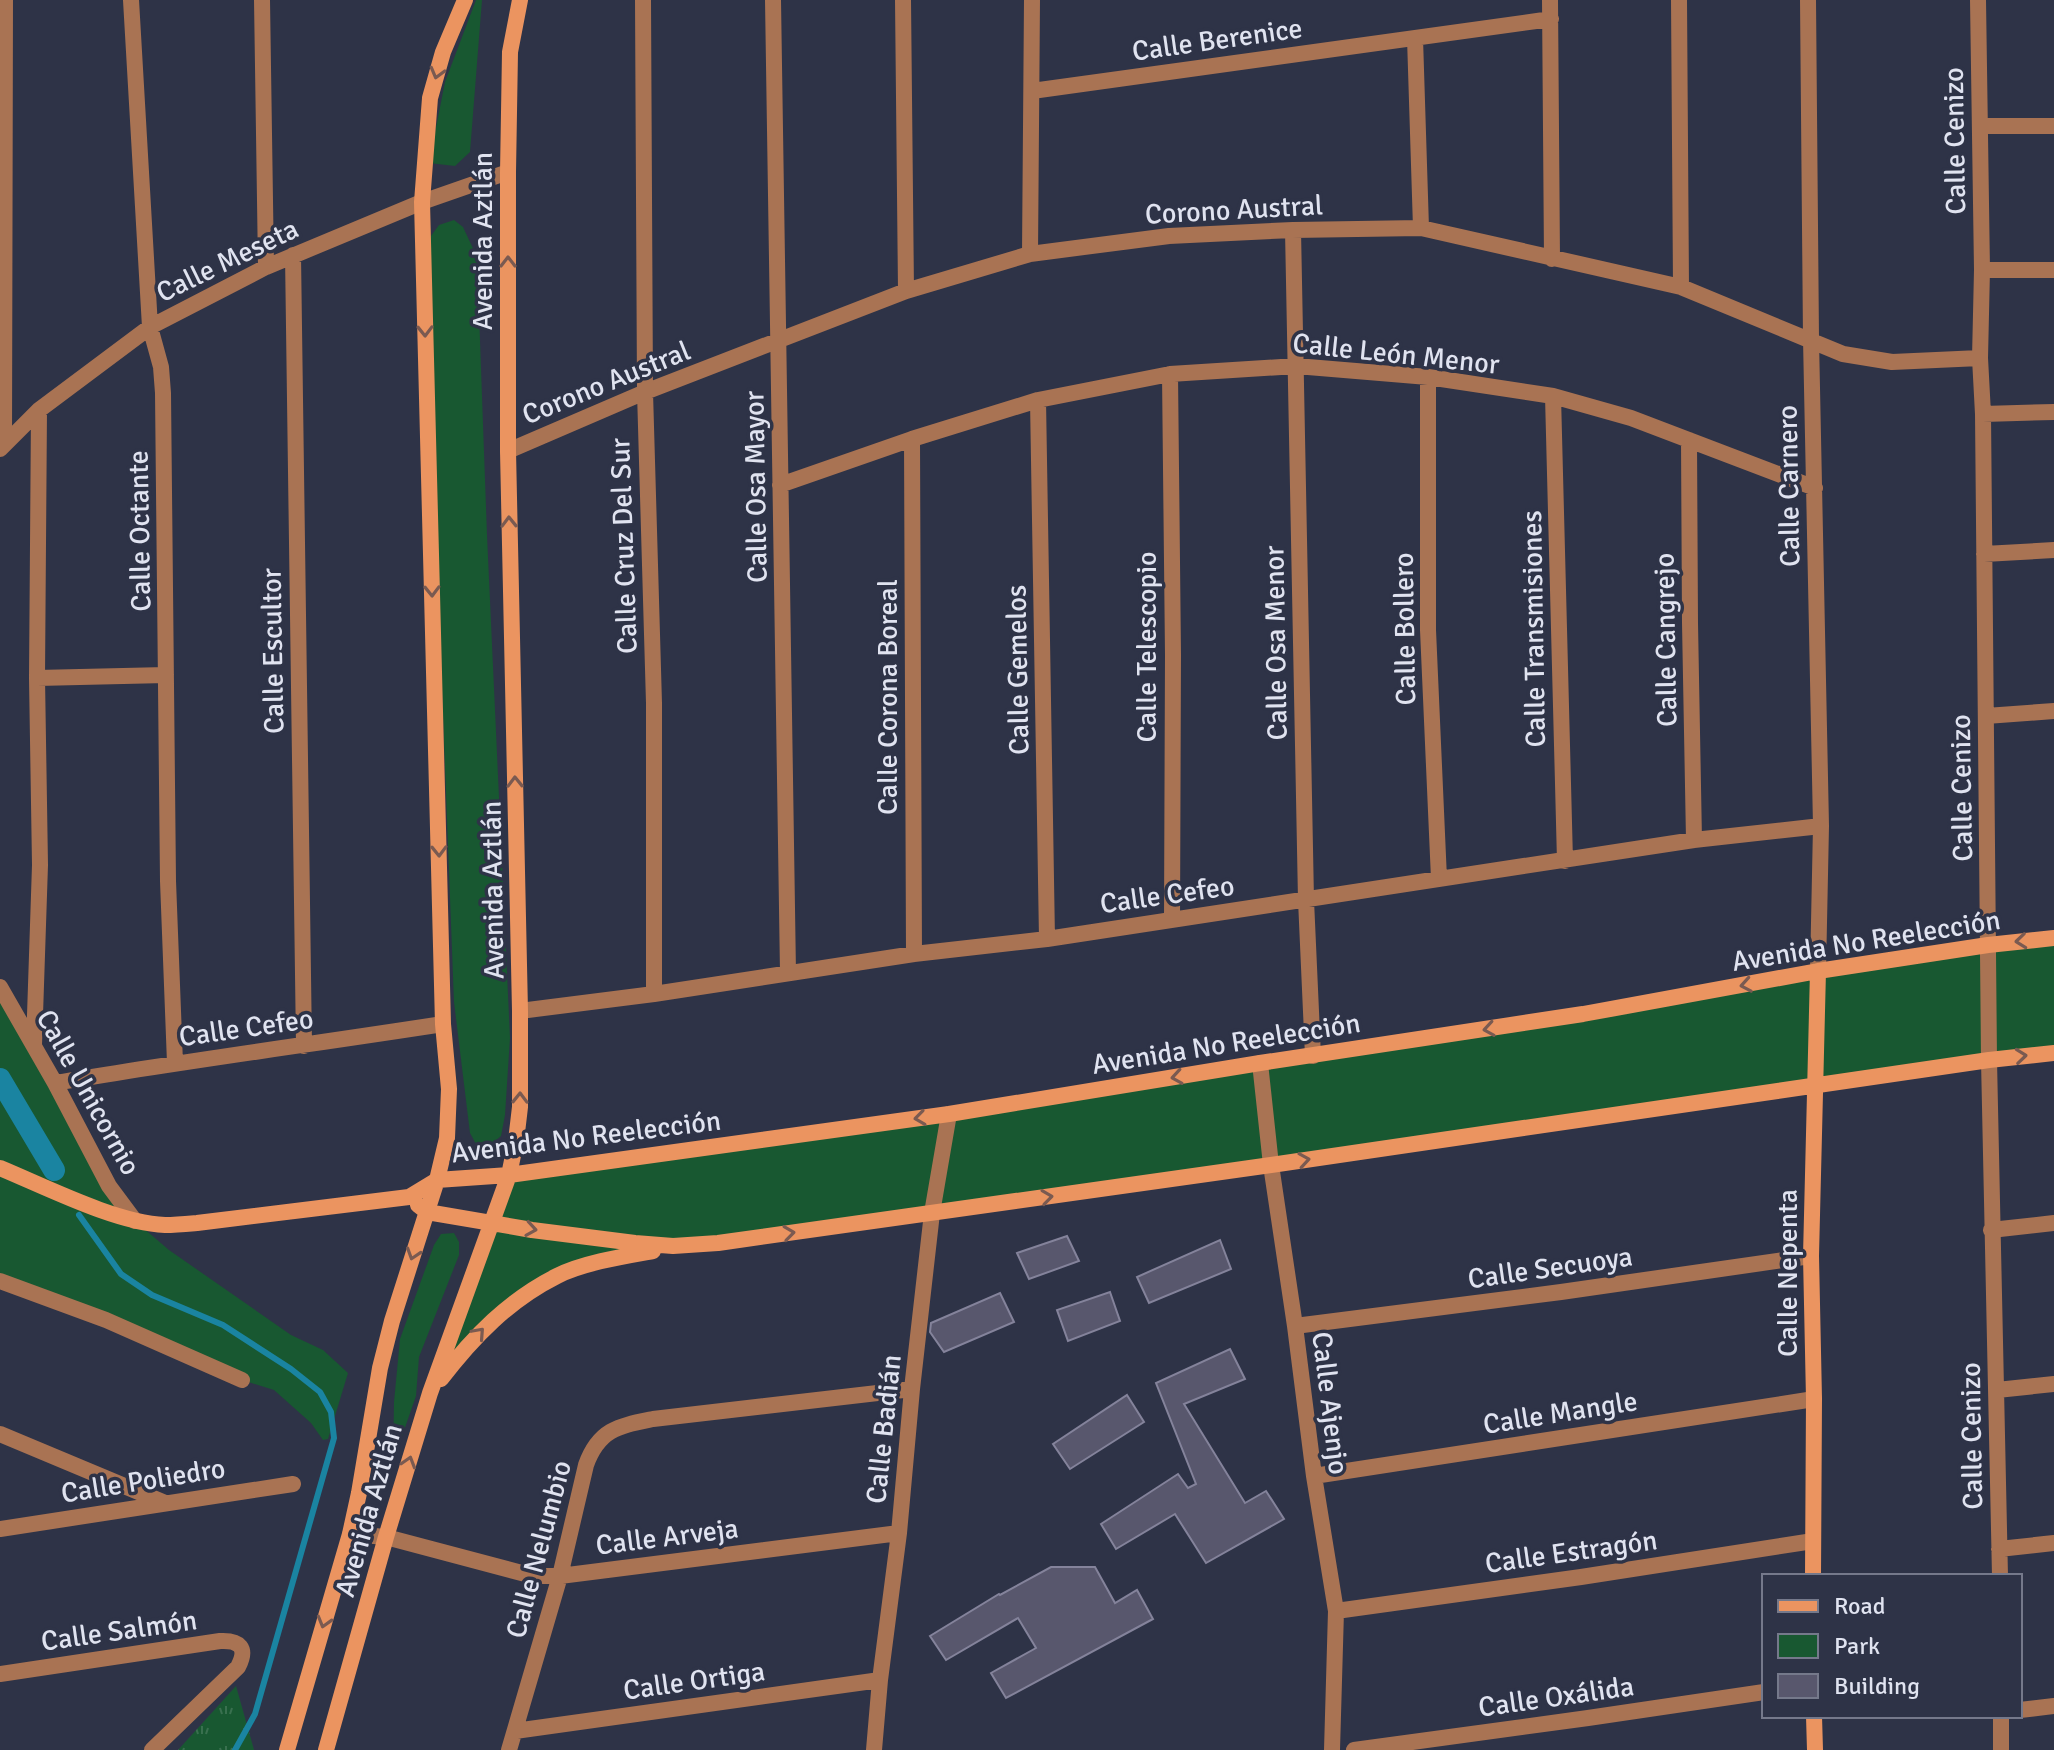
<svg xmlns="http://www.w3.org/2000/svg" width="2054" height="1750" font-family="Signika,sans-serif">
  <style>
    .grass { fill: url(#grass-tufts) }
    .park { fill: #185831 }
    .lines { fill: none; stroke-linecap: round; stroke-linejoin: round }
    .stream { stroke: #1a84a1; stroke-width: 6 }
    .canal { stroke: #1a84a1; stroke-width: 22 }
    .building { fill: #58576d; stroke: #84839b; stroke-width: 2 }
    .street { stroke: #a97353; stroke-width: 16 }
    .secondary { stroke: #eb9460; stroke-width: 16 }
    .oneway { stroke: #7a5a51 }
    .labels { text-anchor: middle; stroke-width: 7; stroke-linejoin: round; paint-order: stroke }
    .street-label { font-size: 28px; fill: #e0e3f0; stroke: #2e3347 }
  </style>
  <defs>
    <pattern id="grass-tufts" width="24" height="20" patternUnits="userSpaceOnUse" patternTransform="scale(2)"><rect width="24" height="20" fill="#185831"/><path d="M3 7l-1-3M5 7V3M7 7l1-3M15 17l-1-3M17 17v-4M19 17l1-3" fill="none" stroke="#39704f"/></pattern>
  </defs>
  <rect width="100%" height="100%" fill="#2e3347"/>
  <path class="grass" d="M 236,1686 L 254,1750 L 178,1750 Z"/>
  <path class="park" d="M 476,0 L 482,0 L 470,152 L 455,166 L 429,163 L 445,82 Z
    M 454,220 L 463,227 L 477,257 L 487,535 L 510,1038 L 505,1115 L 501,1136 L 489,1146 L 477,1146 L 470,1133 L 454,1002 L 425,244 L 439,225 Z
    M 2054,938 L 2054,1053 L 609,1260 L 518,1299 L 430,1393 L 509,1175 Z
    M 0,987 L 135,1221 L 169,1250 L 291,1335 L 323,1350 L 348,1373 L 328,1439 L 323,1440 L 311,1423 L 274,1390 L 242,1380 L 0,1281 Z
    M 454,1233 L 459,1242 L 459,1255 L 419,1357 L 416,1396 L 393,1462 L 394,1402 L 400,1339 L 434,1245 L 441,1234 Z"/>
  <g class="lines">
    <path class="stream" d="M 79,1215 L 121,1274 L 152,1295 L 223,1325 L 291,1369 L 320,1392 L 331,1412 L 334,1438 L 255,1714 L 235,1750"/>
    <path class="canal" d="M 0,1079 L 54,1170"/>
  </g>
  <path class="building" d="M 1067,1236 L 1079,1261 L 1029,1279 L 1017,1253 Z
    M 1220,1240 L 1231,1269 L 1149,1303 L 1137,1277 Z
    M 1110,1292 L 1120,1321 L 1068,1341 L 1057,1310 Z
    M 1000,1293 L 1014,1322 L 944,1352 L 930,1332 L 931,1323 Z
    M 1230,1349 L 1245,1379 L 1184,1404 L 1245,1503 L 1266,1491 L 1284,1519 L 1206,1563 L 1175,1514 L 1116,1549 L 1101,1524 L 1178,1474 L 1188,1488 L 1196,1484 L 1156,1383 Z
    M 1127,1395 L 1144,1422 L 1070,1469 L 1053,1444 Z
    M 1051,1567 L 1095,1567 L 1115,1603 L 1137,1590 L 1153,1619 L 1006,1698 L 991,1673 L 1036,1648 L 1018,1618 L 946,1660 L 930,1636 L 999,1594 L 1000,1595 Z"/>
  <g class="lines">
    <path class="street" d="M 131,0 L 150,327 L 161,367 L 163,393 L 168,881 L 175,1063
      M 262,0 L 266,267
      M 643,0 L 645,392 L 654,703 L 654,994
      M 773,0 L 788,973
      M 903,0 L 906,291
      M 1550,0 L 1552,259
      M 1679,0 L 1681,287
      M 1808,0 L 1811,339 L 1821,826 L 1818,971
      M 1978,0 L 1982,270 L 1980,358 L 1983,414 L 1989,1060 L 2000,1576
      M 1415,38 L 1421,228
      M 1032,91 L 1551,19
      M 1980,126 L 2054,126
      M 1293,230 L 1306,900 L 1313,1056
      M 1030,254 L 1032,0
      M 293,255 L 304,1046
      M 1982,270 L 2054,270
      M 1170,374 L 1173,655 L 1172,919
      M 1428,377 L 1428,630 L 1439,879
      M 1553,396 L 1565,861
      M 1038,400 L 1047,939
      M 1983,414 L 2054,412
      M 912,439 L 914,954
      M 1689,440 L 1690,623 L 1694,840
      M 4,444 L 5,0
      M 0,449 L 39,410 L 150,327 L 266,267 L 422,202 L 508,172
      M 508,451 L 645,392 L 906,291 L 1030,254 L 1169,236 L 1293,230 L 1421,228 L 1681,287 L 1843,354 L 1892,362 L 1980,358
      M 780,485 L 912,439 L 1038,400 L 1170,374 L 1296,366 L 1428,377 L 1553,396 L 1631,418 L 1815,488
      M 1984,554 L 2054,550
      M 37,678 L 166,675
      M 1986,716 L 2054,711
      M 0,987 L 55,1083 L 109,1186 L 135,1221
      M 520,1011 L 654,994 L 914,954 L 1047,939 L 1694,840 L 1821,826
      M 34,1045 L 40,865 L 37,678 L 39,410
      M 1260,1063 L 1271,1165 L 1295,1326 L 1314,1476 L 1336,1611 L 1332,1750
      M 55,1083 C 184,1061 314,1044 443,1024
      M 1991,1230 L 2054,1223
      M 0,1281 L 106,1320 L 242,1380
      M 1295,1326 L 1561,1292 L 1811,1256
      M 1997,1390 L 2054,1384
      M 0,1434 L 165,1503
      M 1314,1476 L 1814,1399
      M 0,1529 L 293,1484
      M 350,1534 L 386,1537 L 533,1576 L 560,1576 L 899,1533
      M 1999,1549 L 2054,1543
      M 1336,1611 L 1581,1577 L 1813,1541
      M 0,1674 L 220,1641 C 240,1640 248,1648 238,1667 L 152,1750
      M 2020,1710 L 2054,1706
      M 515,1731 L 880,1680
      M 509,1750 L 560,1576 L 586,1465 C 599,1429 619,1426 653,1419 L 912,1389
      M 874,1750 L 880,1680 L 899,1533 L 912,1389 L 932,1213 L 949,1114
      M 1354,1750 L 1588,1718 L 1764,1692
      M 2001,1750 L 2001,1716"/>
    <path class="secondary" d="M 0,1168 C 46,1187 116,1223 165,1225 C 176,1225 186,1224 197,1223 L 409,1197 L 437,1180 L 509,1175 L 949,1114 L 1260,1063 L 1583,1014 L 1818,971 L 1988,945 L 2054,938
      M 418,1205 L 427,1212 L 532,1230 L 635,1243 L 673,1246 L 718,1243 L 1271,1165 L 1989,1060 L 2054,1053
      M 441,1379 C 473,1337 509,1300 557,1276 C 582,1263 625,1256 653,1251
      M 1813,1576 L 1814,1399 L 1811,1256 L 1818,971
      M 1814,1716 L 1815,1750
      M 287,1750 L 350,1534 L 359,1493 L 380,1368 L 392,1321 L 437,1180 L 447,1138 L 449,1089 L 443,1024 L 422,202 L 430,98 L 443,52 L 465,0
      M 326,1750 L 386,1537 L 430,1393 L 509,1175 L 516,1141 L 520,1107 L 520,1011 L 508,451 L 508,172 L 510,52 L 520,0"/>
  </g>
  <defs><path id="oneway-chevron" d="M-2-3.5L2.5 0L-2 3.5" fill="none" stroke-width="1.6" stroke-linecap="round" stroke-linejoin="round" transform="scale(2)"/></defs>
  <g class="oneway">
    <use href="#oneway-chevron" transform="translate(437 73) rotate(105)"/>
    <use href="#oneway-chevron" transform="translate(508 262) rotate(-90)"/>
    <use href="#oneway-chevron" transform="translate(425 331) rotate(89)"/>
    <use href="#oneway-chevron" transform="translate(509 522) rotate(-91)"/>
    <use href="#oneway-chevron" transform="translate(432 591) rotate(89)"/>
    <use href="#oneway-chevron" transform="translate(515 782) rotate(-91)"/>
    <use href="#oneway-chevron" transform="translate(439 851) rotate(89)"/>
    <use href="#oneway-chevron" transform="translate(2021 941) rotate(174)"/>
    <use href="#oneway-chevron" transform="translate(1746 985) rotate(170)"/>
    <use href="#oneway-chevron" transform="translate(1489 1029) rotate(171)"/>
    <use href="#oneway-chevron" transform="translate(2021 1056) rotate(-6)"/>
    <use href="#oneway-chevron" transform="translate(1177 1077) rotate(171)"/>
    <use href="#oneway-chevron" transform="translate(520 1098) rotate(-89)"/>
    <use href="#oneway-chevron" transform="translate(920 1118) rotate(172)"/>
    <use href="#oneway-chevron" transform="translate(1304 1160) rotate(-9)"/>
    <use href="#oneway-chevron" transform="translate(1047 1197) rotate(-8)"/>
    <use href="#oneway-chevron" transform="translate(531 1229) rotate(9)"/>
    <use href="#oneway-chevron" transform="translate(789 1233) rotate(-8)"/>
    <use href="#oneway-chevron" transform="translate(413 1254) rotate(108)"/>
    <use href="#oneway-chevron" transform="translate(479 1333) rotate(-48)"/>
    <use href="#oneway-chevron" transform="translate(409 1462) rotate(-73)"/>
    <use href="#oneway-chevron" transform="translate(324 1622) rotate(106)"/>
  </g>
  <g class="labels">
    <g class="street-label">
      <text transform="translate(1217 39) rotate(-8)" y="10">Calle Berenice</text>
      <text transform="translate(1954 141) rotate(-91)" y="10">Calle Cenizo</text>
      <text transform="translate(1234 209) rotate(-3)" y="10">Corono Austral</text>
      <text transform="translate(482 241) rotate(-90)" y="10">Avenida Aztlán</text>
      <text transform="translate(227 260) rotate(-26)" y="10">Calle Meseta</text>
      <text transform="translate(1396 353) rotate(6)" y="10">Calle León Menor</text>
      <text transform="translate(606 382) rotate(-22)" y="10">Corono Austral</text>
      <text transform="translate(1788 486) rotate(-91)" y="10">Calle Carnero</text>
      <text transform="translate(755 487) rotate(-91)" y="10">Calle Osa Mayor</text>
      <text transform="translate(139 531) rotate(-91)" y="10">Calle Octante</text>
      <text transform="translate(623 546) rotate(-92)" y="10">Calle Cruz Del Sur</text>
      <text transform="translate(1404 629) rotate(-91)" y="10">Calle Bollero</text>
      <text transform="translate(1533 629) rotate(-91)" y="10">Calle Transmisiones</text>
      <text transform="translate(1665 640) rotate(-91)" y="10">Calle Cangrejo</text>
      <text transform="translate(1275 643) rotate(-91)" y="10">Calle Osa Menor</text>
      <text transform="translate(1146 647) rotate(-90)" y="10">Calle Telescopio</text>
      <text transform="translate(272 651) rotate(-91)" y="10">Calle Escultor</text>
      <text transform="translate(1017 670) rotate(-91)" y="10">Calle Gemelos</text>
      <text transform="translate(887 697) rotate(-90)" y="10">Calle Corona Boreal</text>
      <text transform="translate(1961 788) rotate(-91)" y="10">Calle Cenizo</text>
      <text transform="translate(492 890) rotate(-91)" y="10">Avenida Aztlán</text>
      <text transform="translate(1167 894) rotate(-8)" y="10">Calle Cefeo</text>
      <text transform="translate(1866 940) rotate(-9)" y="10">Avenida No Reelección</text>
      <text transform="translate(246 1027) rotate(-8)" y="10">Calle Cefeo</text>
      <text transform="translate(1226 1043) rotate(-9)" y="10">Avenida No Reelección</text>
      <text transform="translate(89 1092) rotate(61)" y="10">Calle Unicornio</text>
      <text transform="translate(586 1136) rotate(-7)" y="10">Avenida No Reelección</text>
      <text transform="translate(1550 1267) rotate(-8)" y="10">Calle Secuoya</text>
      <text transform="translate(1787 1273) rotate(-90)" y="10">Calle Nepenta</text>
      <text transform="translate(1331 1403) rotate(83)" y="10">Calle Ajenjo</text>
      <text transform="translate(1560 1412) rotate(-9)" y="10">Calle Mangle</text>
      <text transform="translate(883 1429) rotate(-84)" y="10">Calle Badián</text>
      <text transform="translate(1971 1436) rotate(-91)" y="10">Calle Cenizo</text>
      <text transform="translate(143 1480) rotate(-9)" y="10">Calle Poliedro</text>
      <text transform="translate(368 1510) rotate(-74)" y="10">Avenida Aztlán</text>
      <text transform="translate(667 1536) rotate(-7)" y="10">Calle Arveja</text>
      <text transform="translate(538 1549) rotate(-75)" y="10">Calle Nelumbio</text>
      <text transform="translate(1571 1551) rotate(-8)" y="10">Calle Estragón</text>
      <text transform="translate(119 1630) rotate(-8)" y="10">Calle Salmón</text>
      <text transform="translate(694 1680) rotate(-8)" y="10">Calle Ortiga</text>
      <text transform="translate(1556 1696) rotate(-8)" y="10">Calle Oxálida</text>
    </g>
  </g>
  <rect x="1762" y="1574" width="260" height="144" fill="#2e3347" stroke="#75798b" stroke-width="2"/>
  <rect x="1778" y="1600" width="40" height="12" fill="#eb9460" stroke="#75798b" stroke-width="2"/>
  <text x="1834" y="1614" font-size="24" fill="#e0e3f0">Road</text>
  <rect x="1778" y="1634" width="40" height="24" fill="#185831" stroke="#75798b" stroke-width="2"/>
  <text x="1834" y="1654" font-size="24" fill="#e0e3f0">Park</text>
  <rect x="1778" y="1674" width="40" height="24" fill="#58576d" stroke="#75798b" stroke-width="2"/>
  <text x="1834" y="1694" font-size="24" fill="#e0e3f0">Building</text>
</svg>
